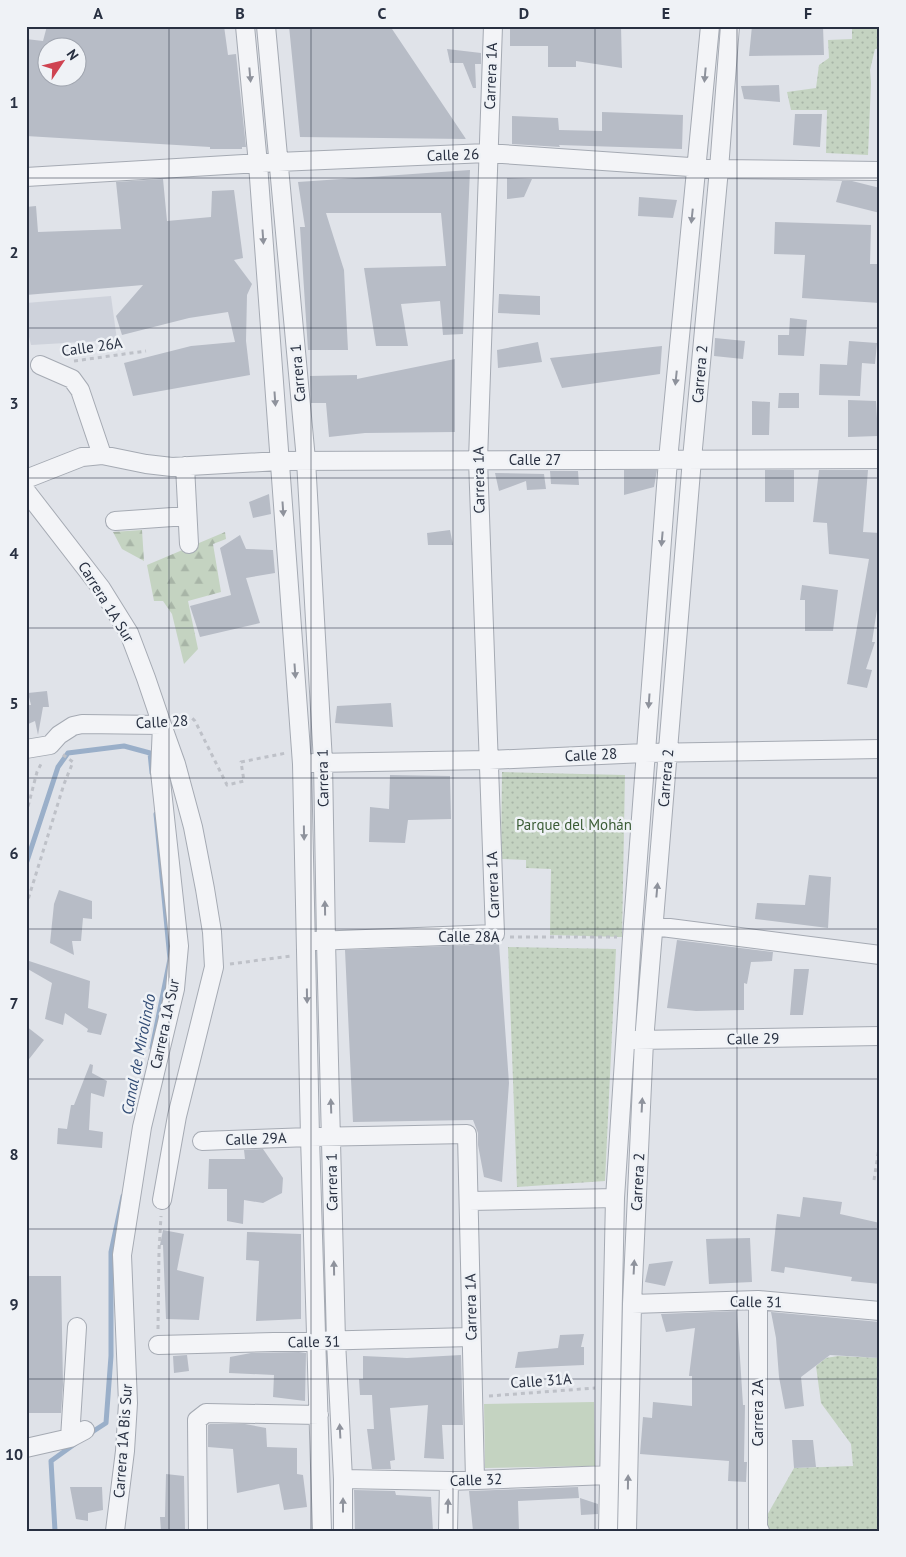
<svg xmlns="http://www.w3.org/2000/svg" width="906" height="1557" font-family="'PT Sans',sans-serif">
  <style>
    .built { fill: #ced2db }
    .grass { fill: #c4d3c1 }
    .forest { fill: url(#forest-firs) }
    .park { fill: url(#park-dots) }
    .lines { fill: none; stroke-linecap: round; stroke-linejoin: round }
    .stream { stroke: #9aafc9; stroke-width: 5 }
    .building { fill: #b7bcc6; fill-rule: evenodd }
    .minor-casing { stroke: #a5aab3; stroke-width: 20 }
    .path { stroke: #bec1c8; stroke-width: 3; stroke-dasharray: 4 4; stroke-linecap: butt }
    .minor { stroke: #f3f4f7; stroke-width: 18 }
    .oneway { fill: #8e929c }
    .grid { fill: none; stroke: #283041; stroke-width: 1; stroke-opacity: 0.55 }
    .labels { text-anchor: middle; stroke-width: 5; stroke-linejoin: round; paint-order: stroke }
    .street-label { font-size: 15px; fill: #283041; stroke: #eff2f6 }
    .park-label { font-size: 15px; fill: #3b5c35; stroke: #eff2f6 }
    .water-label { font-size: 16px; font-style: italic; fill: #324c75; stroke: #eff2f6 }
    .neatline { fill: none; stroke: #283041; stroke-width: 2 }
    .grid-label { font-size: 16px; text-anchor: middle; font-weight: bold; fill: #283041 }
  </style>
  <defs>
    <pattern id="forest-firs" width="22" height="20" patternUnits="userSpaceOnUse" patternTransform="scale(1.25)"><rect width="22" height="20" fill="#c4d3c1"/><path d="M5 1l3.5 6h-7zM16 11l3.5 6h-7z" fill="#a8b5a7"/></pattern>
    <pattern id="park-dots" width="8" height="8" patternUnits="userSpaceOnUse" patternTransform="scale(1.25)"><rect width="8" height="8" fill="#c4d3c1"/><path d="M2 2h.1M6 6h.1" fill="none" stroke="#a8b5a7" stroke-width="1.8" stroke-linecap="round"/></pattern>
  </defs>
  <rect width="100%" height="100%" fill="#e0e3e9"/>
  <path class="built" d="M 111,296 L 117,340 L 31,345 L 26,325 L 26,303 Z"/>
  <path class="grass" d="M 594,1402 L 595,1466 L 485,1468 L 484,1404 Z"/>
  <path class="forest" d="M 142,530 L 144,561 L 122,549 L 113,532 Z
    M 225,532 L 226,539 L 213,544 L 221,592 L 188,601 L 198,649 L 184,664 L 172,614 L 163,601 L 154,601 L 147,565 Z"/>
  <path class="park" d="M 852,26 L 880,26 L 880,49 L 875,49 L 870,70 L 871,83 L 868,155 L 826,153 L 827,110 L 791,110 L 787,92 L 816,88 L 819,65 L 829,58 L 828,40 L 852,39 Z
    M 502,772 L 625,775 L 622,937 L 550,935 L 551,869 L 526,868 L 526,860 L 501,859 Z
    M 508,947 L 616,949 L 605,1181 L 517,1187 Z
    M 838,1356 L 880,1358 L 880,1531 L 758,1531 L 794,1468 L 853,1466 L 851,1444 L 821,1403 L 816,1366 L 826,1358 Z"/>
  <g class="lines">
    <path class="stream" d="M 26,864 L 58,767 L 68,753 L 124,746 L 150,753 L 152,773
      M 152,1048 L 170,959 L 156,814
      M 89,1434 L 106,1423 L 111,1356 L 111,1252 L 123,1196
      M 55,1531 L 51,1461 L 76,1443"/>
  </g>
  <path class="building" d="M 47,26 L 224,26 L 228,55 L 236,54 L 246,147 L 242,147 L 242,149 L 210,149 L 210,147 L 26,136 L 26,39 L 43,41 ZM 48,48 L 78,48 L 78,78 L 48,78 Z
    M 289,26 L 390,26 L 466,139 L 300,137 Z
    M 510,26 L 621,26 L 622,68 L 576,61 L 576,67 L 548,67 L 548,46 L 510,46 Z
    M 752,26 L 823,26 L 824,55 L 749,56 Z
    M 447,49 L 481,53 L 481,64 L 475,64 L 476,88 L 473,88 L 463,63 L 450,63 Z
    M 779,85 L 780,102 L 744,99 L 741,86 Z
    M 602,112 L 683,115 L 682,149 L 559,145 L 560,147 L 512,144 L 512,116 L 558,118 L 559,130 L 602,131 Z
    M 795,114 L 822,114 L 820,147 L 793,145 Z
    M 470,170 L 463,334 L 443,335 L 440,301 L 401,304 L 408,346 L 376,346 L 364,268 L 446,266 L 441,213 L 326,213 L 344,270 L 348,350 L 308,350 L 300,227 L 305,227 L 298,182 Z
    M 507,178 L 532,179 L 524,197 L 507,199 Z
    M 163,179 L 167,221 L 211,217 L 212,191 L 234,190 L 243,258 L 234,260 L 252,284 L 247,295 L 246,341 L 250,375 L 133,396 L 124,363 L 191,346 L 235,342 L 228,312 L 189,318 L 122,335 L 116,316 L 143,285 L 26,295 L 26,207 L 36,206 L 38,232 L 121,229 L 116,182 Z
    M 842,181 L 852,181 L 880,188 L 880,213 L 836,202 Z
    M 639,197 L 677,200 L 673,218 L 638,216 Z
    M 775,222 L 871,225 L 870,264 L 880,264 L 880,303 L 802,298 L 805,255 L 774,254 Z
    M 499,294 L 540,296 L 540,315 L 498,313 Z
    M 790,318 L 807,320 L 804,356 L 778,355 L 778,335 L 789,335 Z
    M 715,338 L 745,341 L 743,359 L 714,356 Z
    M 849,341 L 877,343 L 875,364 L 862,363 L 860,396 L 819,395 L 820,364 L 847,365 Z
    M 538,342 L 542,362 L 498,368 L 497,350 Z
    M 662,346 L 660,374 L 562,388 L 550,358 Z
    M 455,359 L 455,432 L 365,433 L 329,437 L 326,403 L 311,403 L 310,376 L 357,375 L 357,379 Z
    M 779,393 L 799,393 L 799,408 L 778,408 Z
    M 848,400 L 876,401 L 878,436 L 848,437 Z
    M 752,401 L 770,402 L 769,435 L 752,435 Z
    M 624,470 L 657,470 L 654,487 L 624,495 Z
    M 765,470 L 794,470 L 794,502 L 765,502 Z
    M 819,470 L 868,470 L 863,532 L 880,533 L 880,590 L 872,642 L 875,642 L 866,669 L 872,670 L 867,688 L 847,684 L 869,559 L 829,554 L 827,523 L 813,522 Z
    M 550,471 L 578,471 L 579,485 L 551,484 Z
    M 495,473 L 544,474 L 546,489 L 527,490 L 526,481 L 499,491 Z
    M 269,494 L 271,514 L 253,518 L 249,502 Z
    M 450,530 L 453,545 L 428,545 L 427,533 Z
    M 240,535 L 246,549 L 273,550 L 275,573 L 246,578 L 260,623 L 200,637 L 190,606 L 231,595 L 220,548 Z
    M 802,585 L 838,590 L 833,631 L 805,631 L 805,600 L 800,600 Z
    M 47,691 L 49,707 L 43,707 L 38,735 L 35,721 L 26,725 L 26,705 L 31,705 L 28,693 Z
    M 391,703 L 393,727 L 335,723 L 337,706 Z
    M 390,775 L 450,776 L 451,819 L 408,820 L 405,843 L 369,842 L 370,807 L 389,809 Z
    M 809,875 L 831,877 L 828,928 L 755,919 L 757,903 L 805,905 Z
    M 59,890 L 92,901 L 92,919 L 83,918 L 81,941 L 72,941 L 74,955 L 50,943 L 54,904 Z
    M 677,940 L 773,952 L 772,961 L 751,962 L 747,984 L 744,983 L 744,1010 L 696,1011 L 667,1008 Z
    M 499,944 L 509,1083 L 502,1182 L 484,1177 L 478,1145 L 478,1133 L 473,1120 L 353,1122 L 345,950 Z
    M 26,960 L 90,981 L 88,1008 L 107,1014 L 101,1035 L 87,1032 L 88,1029 L 65,1013 L 63,1025 L 45,1019 L 52,983 L 26,968 Z
    M 794,969 L 809,969 L 803,1015 L 790,1015 Z
    M 26,1026 L 44,1040 L 26,1063 Z
    M 90,1064 L 93,1065 L 92,1073 L 107,1081 L 104,1097 L 91,1093 L 89,1130 L 103,1132 L 102,1148 L 57,1144 L 58,1128 L 67,1129 L 71,1105 L 74,1105 Z
    M 263,1149 L 283,1178 L 282,1193 L 263,1203 L 244,1200 L 243,1224 L 227,1221 L 227,1189 L 208,1189 L 209,1159 L 245,1159 L 244,1150 Z
    M 803,1197 L 842,1202 L 840,1214 L 880,1223 L 880,1284 L 851,1281 L 852,1277 L 785,1267 L 784,1273 L 771,1271 L 777,1214 L 800,1217 Z
    M 163,1230 L 184,1234 L 177,1270 L 204,1277 L 199,1320 L 166,1319 L 163,1245 L 160,1245 Z
    M 247,1232 L 301,1234 L 301,1319 L 256,1321 L 259,1261 L 246,1260 Z
    M 750,1238 L 752,1282 L 709,1284 L 706,1239 Z
    M 673,1261 L 665,1286 L 645,1282 L 649,1264 Z
    M 26,1276 L 61,1276 L 63,1385 L 61,1413 L 26,1413 Z
    M 737,1311 L 743,1405 L 745,1405 L 744,1462 L 747,1462 L 746,1482 L 728,1481 L 729,1461 L 640,1454 L 643,1417 L 652,1418 L 653,1402 L 692,1406 L 692,1376 L 689,1376 L 695,1328 L 666,1332 L 661,1314 Z
    M 771,1312 L 880,1322 L 880,1358 L 830,1355 L 801,1377 L 804,1406 L 785,1409 L 779,1377 L 776,1338 Z
    M 584,1334 L 581,1347 L 584,1347 L 584,1365 L 515,1368 L 518,1352 L 558,1348 L 560,1335 Z
    M 299,1352 L 306,1353 L 305,1401 L 273,1397 L 274,1375 L 229,1373 L 230,1357 L 251,1353 Z
    M 187,1355 L 189,1371 L 174,1373 L 173,1356 Z
    M 461,1355 L 463,1425 L 442,1425 L 444,1459 L 424,1458 L 428,1405 L 390,1408 L 395,1460 L 390,1461 L 391,1469 L 372,1469 L 367,1429 L 374,1429 L 372,1395 L 360,1395 L 359,1379 L 363,1379 L 363,1356 L 407,1358 Z
    M 210,1424 L 245,1424 L 266,1428 L 267,1447 L 297,1448 L 297,1474 L 303,1475 L 307,1507 L 284,1510 L 279,1484 L 237,1493 L 233,1449 L 208,1447 L 208,1425 Z
    M 792,1440 L 813,1440 L 816,1467 L 794,1468 Z
    M 166,1474 L 184,1476 L 185,1531 L 161,1531 L 160,1517 L 165,1517 Z
    M 70,1487 L 102,1487 L 103,1510 L 88,1513 L 88,1521 L 76,1519 Z
    M 578,1487 L 579,1498 L 518,1501 L 519,1531 L 473,1531 L 469,1491 Z
    M 354,1490 L 395,1491 L 396,1495 L 431,1497 L 433,1531 L 355,1531 Z
    M 580,1498 L 598,1504 L 598,1514 L 581,1515 Z"/>
  <g class="lines">
    <defs>
      <path id="minor" d="M 245,26 L 258,164 L 302,764 L 310,1137 L 322,1531
        M 266,26 L 306,460 L 323,762 L 326,941 L 336,1341 L 343,1479 L 343,1531
        M 26,177 L 278,162 L 487,153 L 719,169 L 880,171
        M 40,365 L 72,379 L 80,390 L 102,455
        M 185,466 L 189,544
        M 26,479 L 82,457 L 102,455 L 146,464 L 172,467 L 279,461 L 880,459
        M 26,491 L 101,588 L 129,633 L 146,678 L 162,725 L 176,764 L 193,827 L 205,889 L 212,932 L 214,967 L 177,1116 L 162,1200
        M 115,521 L 187,516
        M 26,749 L 50,745 L 59,735 L 73,726 L 82,724 L 162,725 L 160,772 L 179,946 L 175,989 L 142,1127 L 122,1255 L 128,1403 L 125,1451 L 115,1531
        M 313,763 L 489,760 L 645,753 L 880,749
        M 654,926 L 880,955
        M 314,941 L 495,934 L 478,460 L 493,26
        M 635,1040 L 880,1036
        M 202,1141 L 310,1137 L 467,1134 L 475,1480
        M 469,1201 L 615,1198
        M 758,1300 L 758,1527 L 760,1531
        M 632,1304 L 758,1300 L 880,1311
        M 158,1345 L 471,1337
        M 70,1438 L 77,1327
        M 26,1448 L 70,1438 L 85,1430
        M 343,1479 L 449,1481 L 609,1475
        M 198,1531 L 197,1420 L 206,1413 L 319,1415
        M 448,1531 L 449,1481
        M 608,1531 L 615,1198 L 632,937 L 668,460 L 710,26
        M 627,1531 L 632,1304 L 644,1041 L 692,459 L 719,169 L 730,26"/>
    </defs>
    <use href="#minor" class="minor-casing"/>
    <path class="path" d="M 74,361 L 146,351
      M 177,722 L 192,718 L 195,721 L 227,785 L 244,781 L 241,762 L 286,753
      M 26,814 L 37,772 L 42,762
      M 26,906 L 64,784 L 73,762 L 62,754
      M 510,937 L 617,937
      M 230,964 L 291,956
      M 874,1180 L 880,1142
      M 158,1329 L 159,1251 L 161,1216
      M 489,1396 L 595,1388"/>
    <use href="#minor" class="minor"/>
  </g>
  <defs><path id="oneway-solid" d="M-6-.8H1V-3.2L6.5 0L1 3.2V.8H-6Z" transform="scale(1.25)"/></defs>
  <g class="oneway">
    <use href="#oneway-solid" transform="translate(250 75) rotate(85)"/>
    <use href="#oneway-solid" transform="translate(705 75) rotate(95)"/>
    <use href="#oneway-solid" transform="translate(692 216) rotate(96)"/>
    <use href="#oneway-solid" transform="translate(263 237) rotate(86)"/>
    <use href="#oneway-solid" transform="translate(676 378) rotate(96)"/>
    <use href="#oneway-solid" transform="translate(275 399) rotate(86)"/>
    <use href="#oneway-solid" transform="translate(283 509) rotate(86)"/>
    <use href="#oneway-solid" transform="translate(662 539) rotate(95)"/>
    <use href="#oneway-solid" transform="translate(295 671) rotate(86)"/>
    <use href="#oneway-solid" transform="translate(649 701) rotate(94)"/>
    <use href="#oneway-solid" transform="translate(304 833) rotate(89)"/>
    <use href="#oneway-solid" transform="translate(657 890) rotate(-85)"/>
    <use href="#oneway-solid" transform="translate(325 908) rotate(-91)"/>
    <use href="#oneway-solid" transform="translate(307 996) rotate(89)"/>
    <use href="#oneway-solid" transform="translate(642 1105) rotate(-87)"/>
    <use href="#oneway-solid" transform="translate(331 1106) rotate(-92)"/>
    <use href="#oneway-solid" transform="translate(634 1267) rotate(-87)"/>
    <use href="#oneway-solid" transform="translate(334 1268) rotate(-91)"/>
    <use href="#oneway-solid" transform="translate(340 1431) rotate(-93)"/>
    <use href="#oneway-solid" transform="translate(628 1482) rotate(-89)"/>
    <use href="#oneway-solid" transform="translate(343 1505) rotate(-90)"/>
    <use href="#oneway-solid" transform="translate(448 1506) rotate(-88)"/>
  </g>
  <path class="grid" d="M 169,26 L 169,1531M 311,26 L 311,1531M 453,26 L 453,1531M 595,26 L 595,1531M 737,26 L 737,1531M 26,178 L 880,178M 26,328 L 880,328M 26,478 L 880,478M 26,628 L 880,628M 26,778 L 880,778M 26,929 L 880,929M 26,1079 L 880,1079M 26,1229 L 880,1229M 26,1379 L 880,1379"/>
  <g class="labels">
    <g class="street-label">
      <text transform="translate(491 76) rotate(-88)" y="5">Carrera 1A</text>
      <text transform="translate(453 155) rotate(-2)" y="5">Calle 26</text>
      <text transform="translate(92 347) rotate(-8)" y="5">Calle 26A</text>
      <text transform="translate(298 373) rotate(-95)" y="5">Carrera 1</text>
      <text transform="translate(700 374) rotate(-85)" y="5">Carrera 2</text>
      <text x="535" y="465">Calle 27</text>
      <text transform="translate(479 480) rotate(-91)" y="5">Carrera 1A</text>
      <text transform="translate(106 602) rotate(58)" y="5">Carrera 1A Sur</text>
      <text transform="translate(162 722) rotate(-3)" y="5">Calle 28</text>
      <text transform="translate(591 755) rotate(-3)" y="5">Calle 28</text>
      <text transform="translate(323 778) rotate(-91)" y="5">Carrera 1</text>
      <text transform="translate(666 778) rotate(-85)" y="5">Carrera 2</text>
      <text transform="translate(493 885) rotate(-92)" y="5">Carrera 1A</text>
      <text x="469" y="942">Calle 28A</text>
      <text transform="translate(165 1024) rotate(-78)" y="5">Carrera 1A Sur</text>
      <text transform="translate(753 1039) rotate(-1)" y="5">Calle 29</text>
      <text transform="translate(256 1139) rotate(-2)" y="5">Calle 29A</text>
      <text transform="translate(332 1182) rotate(-91)" y="5">Carrera 1</text>
      <text transform="translate(638 1182) rotate(-87)" y="5">Carrera 2</text>
      <text transform="translate(756 1302) rotate(1)" y="5">Calle 31</text>
      <text transform="translate(471 1307) rotate(-91)" y="5">Carrera 1A</text>
      <text transform="translate(314 1342) rotate(-1)" y="5">Calle 31</text>
      <text transform="translate(541 1381) rotate(-4)" y="5">Calle 31A</text>
      <text transform="translate(758 1413) rotate(-90)" y="5">Carrera 2A</text>
      <text transform="translate(123 1441) rotate(-86)" y="5">Carrera 1A Bis Sur</text>
      <text transform="translate(476 1480) rotate(-2)" y="5">Calle 32</text>
    </g>
    <g class="park-label">
      <text x="574" y="830">Parque del Mohán</text>
    </g>
    <g class="water-label">
      <text transform="translate(138 1054) rotate(-79)" y="6">Canal de Mirolindo</text>
    </g>
  </g>
  <rect width="906" height="1557" fill="none" stroke="#eff2f6" stroke-width="55"/>
  <g transform="translate(62 62) rotate(55)"><circle r="24" fill="#eff2f6" stroke="#9fa4ae"/>
  <path d="M0-4L9 19L0 12L-9 19Z" fill="#cf4351"/>
  <text y="-8" font-size="14" font-weight="bold" text-anchor="middle" fill="#283041">N</text>
  </g>
  <rect x="28" y="28" width="850" height="1502" class="neatline"/>
  <g class="grid-label">
    <text x="98" y="19">A</text>
    <text x="240" y="19">B</text>
    <text x="382" y="19">C</text>
    <text x="524" y="19">D</text>
    <text x="666" y="19">E</text>
    <text x="808" y="19">F</text>
    <text x="14" y="108">1</text>
    <text x="14" y="258">2</text>
    <text x="14" y="409">3</text>
    <text x="14" y="559">4</text>
    <text x="14" y="709">5</text>
    <text x="14" y="859">6</text>
    <text x="14" y="1009">7</text>
    <text x="14" y="1160">8</text>
    <text x="14" y="1310">9</text>
    <text x="14" y="1460">10</text>
  </g>
</svg>
